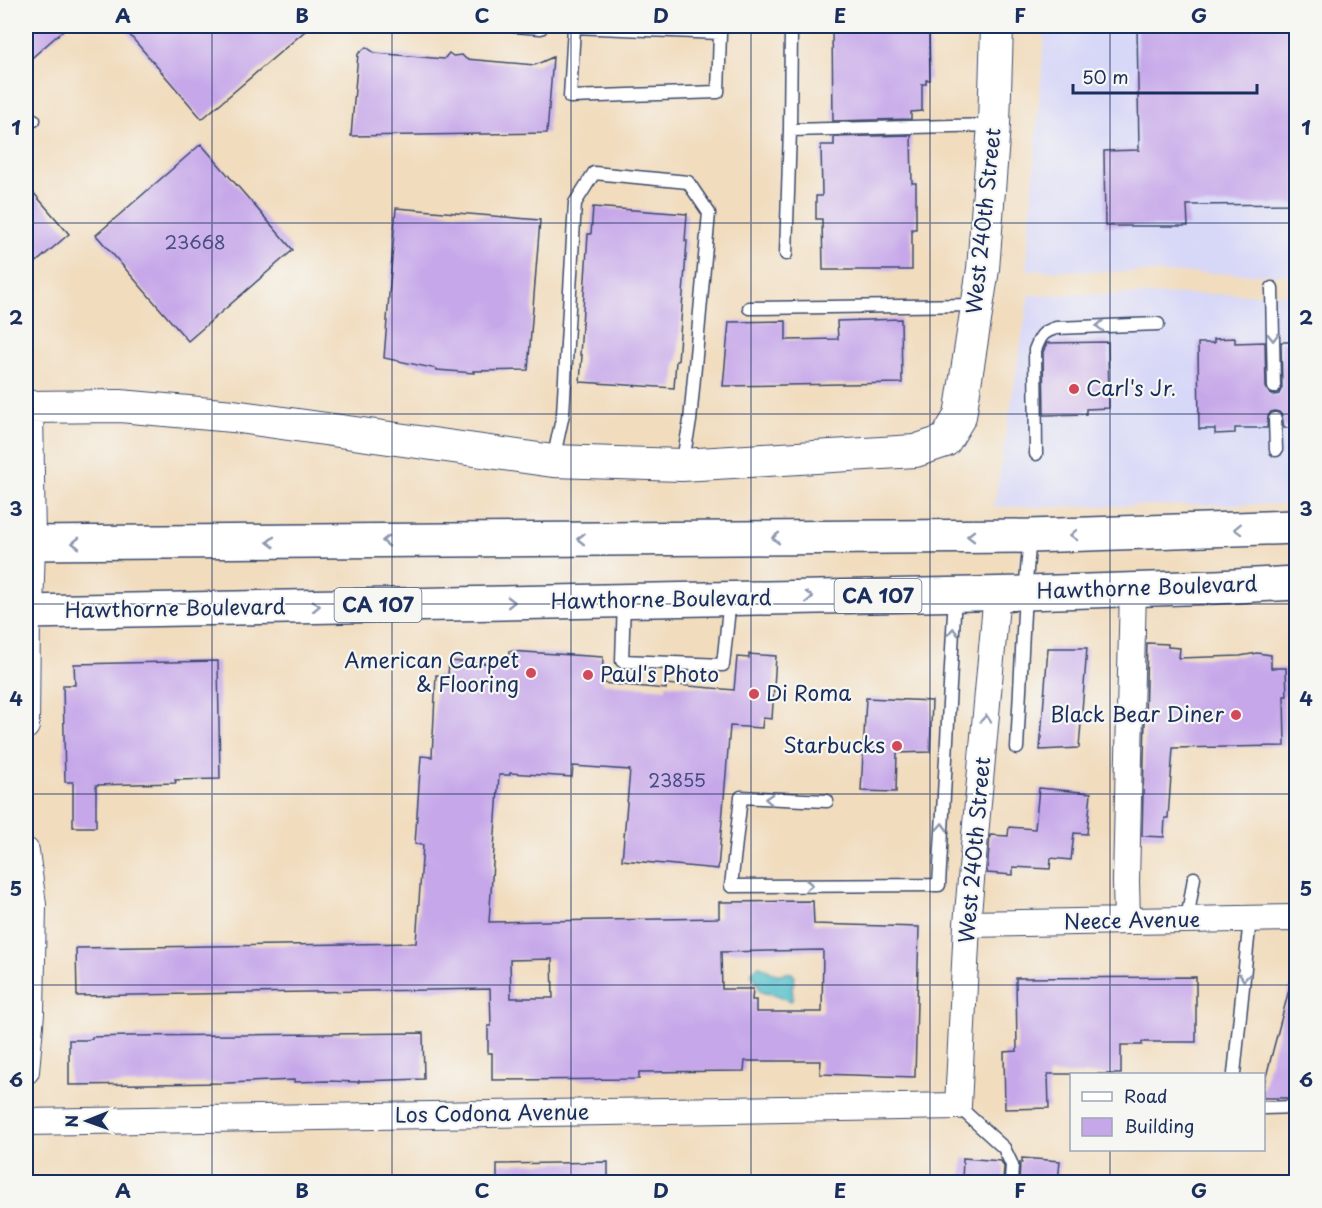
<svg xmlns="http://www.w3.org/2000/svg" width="1322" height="1208" font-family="'Playpen Sans',sans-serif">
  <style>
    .built { fill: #d7d7f8 }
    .water { fill: #53c0c9; stroke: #377894; stroke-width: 1.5 }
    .building { fill: #c6a7e9; fill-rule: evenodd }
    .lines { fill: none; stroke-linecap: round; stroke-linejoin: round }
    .service-casing { stroke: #3b496c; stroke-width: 15 }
    .minor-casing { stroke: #3b496c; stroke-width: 28 }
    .tertiary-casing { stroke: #3b496c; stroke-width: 34 }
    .primary-casing { stroke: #3b496c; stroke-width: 36 }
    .service { stroke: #fff; stroke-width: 12 }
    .minor { stroke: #fff; stroke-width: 26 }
    .tertiary { stroke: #fff; stroke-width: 32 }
    .primary { stroke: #fff; stroke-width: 33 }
    .oneway { stroke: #8d97ae }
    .grid { fill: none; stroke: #1b2f5e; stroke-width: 1.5; stroke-opacity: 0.55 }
    .poi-dot { fill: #d1495b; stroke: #f6f6f2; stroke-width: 2 }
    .labels { text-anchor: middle; stroke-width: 4.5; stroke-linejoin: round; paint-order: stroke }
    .number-label { font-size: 18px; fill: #464d81 }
    .shield { fill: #f6f6f2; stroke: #5d6b8a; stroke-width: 1.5 }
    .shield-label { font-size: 20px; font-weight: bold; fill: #1b2f5e }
    .street-label { font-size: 21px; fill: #1b2f5e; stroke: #f6f6f2 }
    .poi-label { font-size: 21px; fill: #1b2f5e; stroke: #f6f6f2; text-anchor: start }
    .neatline { fill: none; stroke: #1b2f5e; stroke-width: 2 }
    .grid-label { font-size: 20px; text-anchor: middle; font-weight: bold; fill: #1b2f5e }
  </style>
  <rect width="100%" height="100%" fill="#f6f6f2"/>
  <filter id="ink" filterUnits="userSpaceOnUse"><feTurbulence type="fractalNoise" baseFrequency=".0167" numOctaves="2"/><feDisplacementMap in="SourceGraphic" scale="12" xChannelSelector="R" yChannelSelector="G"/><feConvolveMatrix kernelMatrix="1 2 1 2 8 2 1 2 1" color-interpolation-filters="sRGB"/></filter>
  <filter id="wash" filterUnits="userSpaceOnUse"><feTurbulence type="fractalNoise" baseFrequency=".008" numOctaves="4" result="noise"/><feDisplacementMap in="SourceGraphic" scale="24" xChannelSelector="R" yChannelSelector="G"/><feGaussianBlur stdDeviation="1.35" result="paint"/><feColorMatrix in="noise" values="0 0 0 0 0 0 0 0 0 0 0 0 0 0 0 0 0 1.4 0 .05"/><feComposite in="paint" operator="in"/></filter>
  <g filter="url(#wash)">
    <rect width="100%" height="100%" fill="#f1dcbd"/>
    <path class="built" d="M 1045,26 L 1296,26 L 1296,275 L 1026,270 Z
      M 1296,294 L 1296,504 L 994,507 L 1029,295 Z"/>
    <path class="water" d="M 758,966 C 766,966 768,973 776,974 C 782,975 786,972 792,973 L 795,977 L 792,988 L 793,998 L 791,1001 C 784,1000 780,995 773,994 C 768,993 765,994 760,991 C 759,988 758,986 757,983 C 753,974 747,974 758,966 Z"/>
    <g id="blocks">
      <path class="building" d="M 26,26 L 68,26 L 26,63 Z
        M 122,26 L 311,26 L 202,119 Z
        M 832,26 L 929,26 L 930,80 L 926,80 L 926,84 L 922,84 L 922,111 L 911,112 L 911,119 L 833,121 Z
        M 1137,26 L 1296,26 L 1296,204 L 1187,205 L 1188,226 L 1105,226 L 1104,151 L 1139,150 Z
        M 366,47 L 375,53 L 444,59 L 449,53 L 453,56 L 462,55 L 466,59 L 535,65 L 553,57 L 547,133 L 351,136 L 358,54 Z
        M 911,135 L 912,183 L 916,183 L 916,229 L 912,229 L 912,270 L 823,270 L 822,219 L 816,219 L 816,196 L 822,196 L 821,145 L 834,145 L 834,137 Z
        M 201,144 L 293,250 L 188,341 L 96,235 Z
        M 26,184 L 69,234 L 26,271 Z
        M 593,207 L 687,214 L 685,241 L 687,241 L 678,361 L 676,361 L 674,388 L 580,382 L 582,355 L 580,355 L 588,234 L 591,234 Z
        M 396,208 L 540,220 L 528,370 L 473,371 L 474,373 L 437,370 L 437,369 L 384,358 Z
        M 901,319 L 902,383 L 723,386 L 729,322 L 786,321 L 786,340 L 838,339 L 837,321 Z
        M 1235,338 L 1235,343 L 1265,342 L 1266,388 L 1270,394 L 1274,395 L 1279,394 L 1282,387 L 1281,342 L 1296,342 L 1296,428 L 1284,428 L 1282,415 L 1279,412 L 1275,411 L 1271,412 L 1268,416 L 1267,428 L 1235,428 L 1235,433 L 1215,434 L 1215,429 L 1199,429 L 1198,343 L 1214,343 L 1214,339 Z
        M 1108,342 L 1109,408 L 1086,409 L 1086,414 L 1044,415 L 1043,352 L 1047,343 Z
        M 1147,643 L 1168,644 L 1168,647 L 1180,648 L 1179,658 L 1240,656 L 1257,653 L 1271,655 L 1271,668 L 1286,668 L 1287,696 L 1284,696 L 1285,746 L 1173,748 L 1168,818 L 1165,818 L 1164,837 L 1142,836 Z
        M 1048,648 L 1087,648 L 1079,748 L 1040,750 Z
        M 509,651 L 603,657 L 602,683 L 666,689 L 666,684 L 734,690 L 737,657 L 749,658 L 749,654 L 776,656 L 772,719 L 763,718 L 762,728 L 730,726 L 718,869 L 622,860 L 630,770 L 573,766 L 572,777 L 510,773 L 510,775 L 499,775 L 489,922 L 719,918 L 719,902 L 813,901 L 814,924 L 919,927 L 915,1077 L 820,1074 L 821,1061 L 745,1061 L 744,1071 L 639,1072 L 639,1079 L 492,1080 L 492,1053 L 488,1053 L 488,1026 L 491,1026 L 490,989 L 77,996 L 76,948 L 416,943 L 423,845 L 415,844 L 421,756 L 432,757 L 436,675 L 448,676 L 449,661 L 508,665 ZM 823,950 L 822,1012 L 756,1012 L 756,1000 L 752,1000 L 753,989 L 722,989 L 721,952 ZM 552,959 L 553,998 L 511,998 L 510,960 Z
        M 218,661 L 220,779 L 175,780 L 176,783 L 96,785 L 96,827 L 73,827 L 73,782 L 65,782 L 63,685 L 75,685 L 74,664 Z
        M 866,698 L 932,701 L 930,752 L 897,753 L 896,792 L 861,791 Z
        M 1039,788 L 1091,793 L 1087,834 L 1074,833 L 1071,860 L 1051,858 L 1050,869 L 1013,867 L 1013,875 L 987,873 L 990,835 L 1008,836 L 1009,827 L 1035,829 Z
        M 1196,977 L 1196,1042 L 1142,1042 L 1142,1045 L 1121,1045 L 1121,1074 L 1048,1074 L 1049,1108 L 1005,1109 L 1004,1052 L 1017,1051 L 1016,978 Z
        M 1290,986 L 1296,987 L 1296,1098 L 1263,1098 L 1263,1088 Z
        M 423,1033 L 424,1079 L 359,1081 L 359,1082 L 327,1081 L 294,1082 L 294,1080 L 227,1083 L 69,1085 L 69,1040 L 86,1040 L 92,1039 L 92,1037 L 130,1036 Z
        M 963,1158 L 1001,1161 L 1004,1167 L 1003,1182 L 962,1182 Z
        M 1022,1158 L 1060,1161 L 1058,1182 L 1019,1182 L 1020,1163 L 1022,1163 Z
        M 608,1162 L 608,1182 L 497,1182 L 497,1164 Z"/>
    </g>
  </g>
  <g filter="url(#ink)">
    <use href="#blocks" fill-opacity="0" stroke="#3b496c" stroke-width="1.5"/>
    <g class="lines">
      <defs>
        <path id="service" d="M 514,26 L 541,28
          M 574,27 L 720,33 L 718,92 L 570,97 L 574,27 L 574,26
          M 791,29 L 790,130 L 993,125
          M 26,119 L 34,120
          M 786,254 L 790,130
          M 1272,288 L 1274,387
          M 749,308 L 976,305
          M 1275,419 L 1276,450
          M 1036,454 L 1035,350 C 1040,337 1042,332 1056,328 L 1158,324
          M 553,460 L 563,414 L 575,203 L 594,173 L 688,182 L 709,213 L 690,421 L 682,465
          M 624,601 L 622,661 L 723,665 L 730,599
          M 1017,748 L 1025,593 L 1030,536
          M 827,801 L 741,797 L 731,886 L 939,885 L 955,595
          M 1187,920 L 1194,878
          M 1234,1074 L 1250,919
          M 958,1106 L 1004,1148 L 1012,1165 L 1011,1182
          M 1264,1108 L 1296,1107"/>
        <path id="minor" d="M 26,726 L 27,612
          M 26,851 L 33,905 L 31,1013 L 26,1071
          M 1127,921 L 1126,881 L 1133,589
          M 967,924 L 1296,918
          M 26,1122 L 958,1106 L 967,924 L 997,593"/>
        <path id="tertiary" d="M 26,407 L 120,406 L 233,416 L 553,461 L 682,465 L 915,451 L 945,441 L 960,416 L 983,269 L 994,125 L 997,26
          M 27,612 L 29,543 L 27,407"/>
        <path id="primary" d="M 26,543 L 1030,536 L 1296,527
          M 26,612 L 1025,593 L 1216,587 L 1296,583"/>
      </defs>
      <use href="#service" class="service-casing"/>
      <use href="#minor" class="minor-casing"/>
      <use href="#tertiary" class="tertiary-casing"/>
      <use href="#primary" class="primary-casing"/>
      <use href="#service" class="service"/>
      <use href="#minor" class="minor"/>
      <use href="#tertiary" class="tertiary"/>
      <use href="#primary" class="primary"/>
    </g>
    <defs><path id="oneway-chevron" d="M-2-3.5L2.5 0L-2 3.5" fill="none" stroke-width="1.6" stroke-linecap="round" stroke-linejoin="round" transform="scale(1.5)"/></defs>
    <g class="oneway">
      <use href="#oneway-chevron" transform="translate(1100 326) rotate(178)"/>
      <use href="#oneway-chevron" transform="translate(1273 337) rotate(89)"/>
      <use href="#oneway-chevron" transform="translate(1238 529) rotate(178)"/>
      <use href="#oneway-chevron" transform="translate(1074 535) rotate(178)"/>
      <use href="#oneway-chevron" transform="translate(971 536) rotate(180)"/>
      <use href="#oneway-chevron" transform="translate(776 538) rotate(180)"/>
      <use href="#oneway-chevron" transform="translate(581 539) rotate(180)"/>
      <use href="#oneway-chevron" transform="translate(386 541) rotate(180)"/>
      <use href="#oneway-chevron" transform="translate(271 542) rotate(180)"/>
      <use href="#oneway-chevron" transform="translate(76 543) rotate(180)"/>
      <use href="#oneway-chevron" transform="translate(809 597) rotate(-1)"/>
      <use href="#oneway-chevron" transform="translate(511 602) rotate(-1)"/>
      <use href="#oneway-chevron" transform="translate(316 606) rotate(-1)"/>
      <use href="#oneway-chevron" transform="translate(953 632) rotate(-87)"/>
      <use href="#oneway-chevron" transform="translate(986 719) rotate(-85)"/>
      <use href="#oneway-chevron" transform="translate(769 799) rotate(-177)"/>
      <use href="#oneway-chevron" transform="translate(942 827) rotate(-87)"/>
      <use href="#oneway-chevron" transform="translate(809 885)"/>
      <use href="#oneway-chevron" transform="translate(1244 977) rotate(96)"/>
    </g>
  </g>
  <path class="grid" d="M 212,26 L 212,1182M 392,26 L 392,1182M 571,26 L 571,1182M 751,26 L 751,1182M 930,26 L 930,1182M 1110,26 L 1110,1074M 26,223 L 1296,223M 26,414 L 1296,414M 26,604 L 1296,604M 26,794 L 1296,794M 26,985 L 1296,985M 1110,1150 L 1110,1182"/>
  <g class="poi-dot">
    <circle cx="1074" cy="389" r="6"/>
    <circle cx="531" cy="673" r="6"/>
    <circle cx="588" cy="675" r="6"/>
    <circle cx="754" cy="694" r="6"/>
    <circle cx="1236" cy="715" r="6"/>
    <circle cx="897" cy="746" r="6"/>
  </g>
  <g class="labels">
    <g class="number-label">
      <text x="195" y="249">23668</text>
      <text x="677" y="787">23855</text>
    </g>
    <g class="shield">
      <rect x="834.5" y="579" width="87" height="34" rx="4.5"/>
      <rect x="334.5" y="588" width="87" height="34" rx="4.5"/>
    </g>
    <g class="shield-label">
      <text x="878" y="603">CA 107</text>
      <text x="378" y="612">CA 107</text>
    </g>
    <g class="street-label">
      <text transform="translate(984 221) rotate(-84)" y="7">West 240th Street</text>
      <text transform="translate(1147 588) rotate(-2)" y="7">Hawthorne Boulevard</text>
      <text transform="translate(661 600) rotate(-1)" y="7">Hawthorne Boulevard</text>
      <text transform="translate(175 609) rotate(-1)" y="7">Hawthorne Boulevard</text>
      <text transform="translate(975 850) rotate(-85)" y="7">West 240th Street</text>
      <text transform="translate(1132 921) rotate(-1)" y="7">Neece Avenue</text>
      <text transform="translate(492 1114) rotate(-1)" y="7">Los Codona Avenue</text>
    </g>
    <g class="poi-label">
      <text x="1086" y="396">Carl's Jr.</text>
      <text x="519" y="668" text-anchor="end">American Carpet<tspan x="519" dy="24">&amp; Flooring</tspan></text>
      <text x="600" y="682">Paul's Photo</text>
      <text x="766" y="701">Di Roma</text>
      <text x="1224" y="722" text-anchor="end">Black Bear Diner</text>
      <text x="885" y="753" text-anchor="end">Starbucks</text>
    </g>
  </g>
  <rect width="1322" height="1208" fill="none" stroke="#f6f6f2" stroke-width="66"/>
  <rect x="1070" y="1073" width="195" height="78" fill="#f6f6f2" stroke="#9ea6b7" stroke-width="1.5"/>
  <rect x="1082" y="1092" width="30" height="9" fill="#ffffff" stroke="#9ea6b7" stroke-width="1.5"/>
  <text x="1124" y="1103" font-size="18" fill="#1b2f5e">Road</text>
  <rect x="1082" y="1118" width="30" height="18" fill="#c6a7e9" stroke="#9ea6b7" stroke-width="1.5"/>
  <text x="1124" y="1133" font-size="18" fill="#1b2f5e">Building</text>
  <g transform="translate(87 1121) rotate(269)" stroke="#f6f6f2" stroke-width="4.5" paint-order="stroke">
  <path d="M0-4.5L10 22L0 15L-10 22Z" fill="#1b2f5e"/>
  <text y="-9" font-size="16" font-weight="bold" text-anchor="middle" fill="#1b2f5e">N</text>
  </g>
  <path d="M1073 84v9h184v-9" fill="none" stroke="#1b2f5e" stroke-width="3"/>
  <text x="1082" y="84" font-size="18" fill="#1b2f5e" stroke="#f6f6f2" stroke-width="4.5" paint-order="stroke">50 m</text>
  <rect x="33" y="33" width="1256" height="1142" class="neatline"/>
  <g class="grid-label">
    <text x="123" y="23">A</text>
    <text x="302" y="23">B</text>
    <text x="482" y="23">C</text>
    <text x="661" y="23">D</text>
    <text x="840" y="23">E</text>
    <text x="1020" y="23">F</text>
    <text x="1199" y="23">G</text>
    <text x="16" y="135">1</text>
    <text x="1306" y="135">1</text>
    <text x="16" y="325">2</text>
    <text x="1306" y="325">2</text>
    <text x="16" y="516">3</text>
    <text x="1306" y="516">3</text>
    <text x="16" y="706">4</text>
    <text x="1306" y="706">4</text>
    <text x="16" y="896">5</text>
    <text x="1306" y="896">5</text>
    <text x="16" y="1087">6</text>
    <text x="1306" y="1087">6</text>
    <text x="123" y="1198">A</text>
    <text x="302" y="1198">B</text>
    <text x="482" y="1198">C</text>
    <text x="661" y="1198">D</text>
    <text x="840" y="1198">E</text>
    <text x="1020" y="1198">F</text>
    <text x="1199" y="1198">G</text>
  </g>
</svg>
